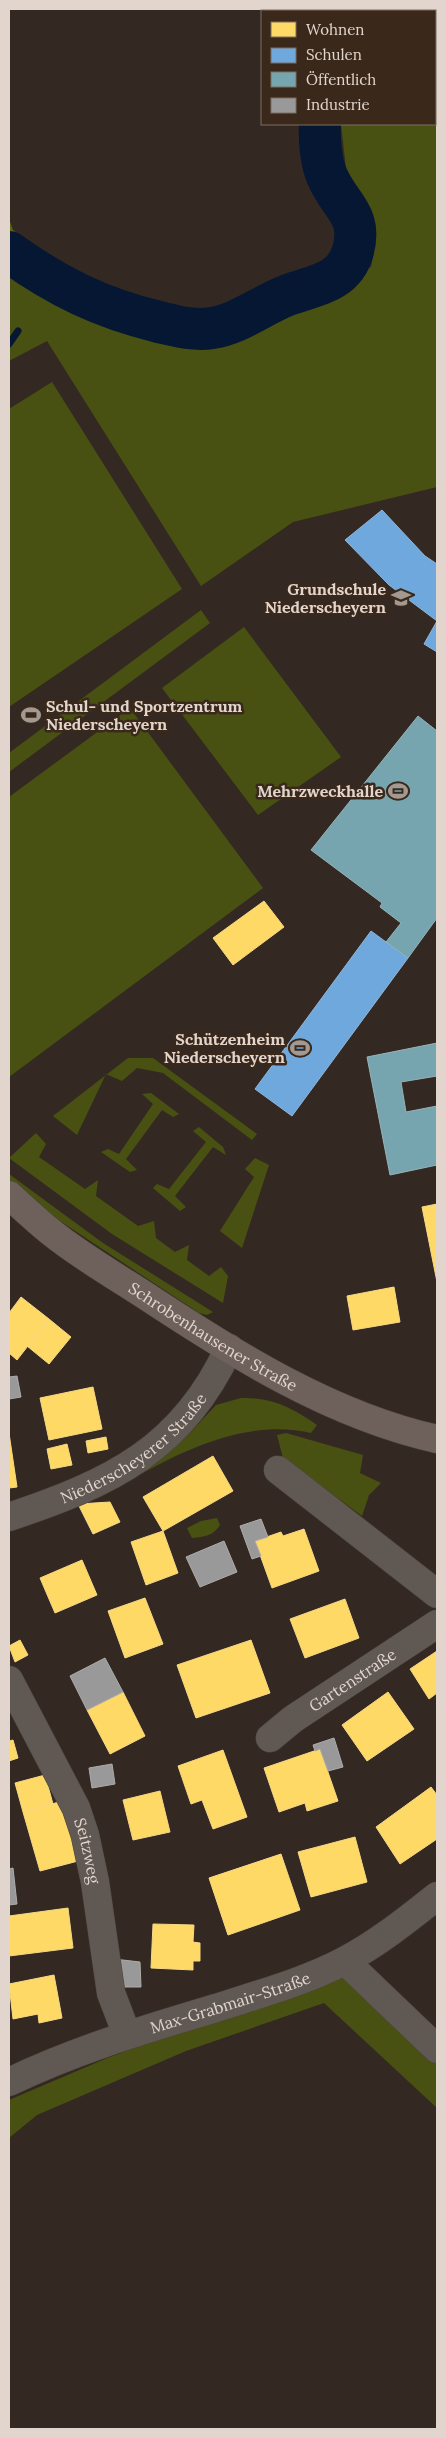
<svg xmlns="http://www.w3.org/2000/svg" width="446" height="2438" font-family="Lora,serif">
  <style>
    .green { fill: #495112 }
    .forest { fill: #5a650c }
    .homes { fill: #ffd966; stroke: #f6d885 }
    .schools { fill: #6fa8dc; stroke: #91b6d8 }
    .public { fill: #76a5af; stroke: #96b3b8 }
    .industry { fill: #999; stroke: #afaba9 }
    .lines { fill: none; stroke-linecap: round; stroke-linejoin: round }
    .stream { stroke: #051732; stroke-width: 7 }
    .river { stroke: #051732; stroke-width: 42 }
    .minor-casing { stroke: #4e453e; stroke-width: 29 }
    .major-casing { stroke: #4e453e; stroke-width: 29 }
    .minor { stroke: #605852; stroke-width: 28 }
    .major { stroke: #6e615c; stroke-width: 28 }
    .labels { text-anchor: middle; stroke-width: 5; stroke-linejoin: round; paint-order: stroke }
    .poi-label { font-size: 16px; font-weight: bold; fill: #e1d5cd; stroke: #3a281b; text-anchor: end }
    .street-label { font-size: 16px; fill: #e1d5cd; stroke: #3a281b }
  </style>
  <rect width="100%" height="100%" fill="#332922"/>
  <path class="green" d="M 386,9 L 437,9 L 437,487 L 293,522 L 201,586 L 47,341 L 9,361 L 9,258 C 70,302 126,337 203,343 L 197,314 L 234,322 L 263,309 L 322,296 L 334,291 L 345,278 L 371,267 L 374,251 L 373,241 L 346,169 L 341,124 L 435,124 L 435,11 L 383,11 Z
    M 52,382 L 182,589 L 9,707 L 9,409 Z
    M 201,610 L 210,623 L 9,772 L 9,753 Z
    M 244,627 L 341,757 L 258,815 L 162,688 Z
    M 130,708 L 263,888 L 9,1077 L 9,797 Z
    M 128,1058 L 153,1058 L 257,1134 L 252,1140 L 163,1073 L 137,1068 L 122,1081 L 106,1074 L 77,1135 L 53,1116 Z
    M 151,1093 L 179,1114 L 173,1117 L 162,1110 L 126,1159 L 137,1170 L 130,1172 L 101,1152 L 108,1149 L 119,1154 L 153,1104 L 142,1094 Z
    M 199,1127 L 223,1147 L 226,1155 L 213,1147 L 175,1196 L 186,1207 L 180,1211 L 153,1188 L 157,1184 L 169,1189 L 206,1142 L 193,1131 Z
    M 36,1133 L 46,1144 L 39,1157 L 85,1189 L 98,1180 L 96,1196 L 138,1226 L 154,1221 L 156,1238 L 175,1252 L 189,1245 L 187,1260 L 209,1276 L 221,1267 L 228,1276 L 223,1303 L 112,1234 L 9,1158 Z
    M 255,1158 L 269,1165 L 242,1248 L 220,1231 L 254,1177 L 245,1169 Z
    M 9,1174 L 103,1243 L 213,1312 L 207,1315 L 199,1313 L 60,1221 L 9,1180 Z
    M 241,1398 C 271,1397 293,1408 317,1425 L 311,1433 C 253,1419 191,1446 141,1474 L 139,1471 L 187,1436 L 216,1405 Z
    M 286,1433 L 363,1455 L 360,1473 L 381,1483 L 369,1495 L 362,1516 L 283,1458 L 277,1435 Z
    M 217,1518 L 220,1525 C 213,1536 204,1537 192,1538 L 187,1528 L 201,1521 Z
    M 338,1970 L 397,2019 L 437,2064 L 437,2108 L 324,2003 L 186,2051 L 37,2115 L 9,2138 L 9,2100 L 105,2059 Z"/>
  <path class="forest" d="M 9,219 L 13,230 L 52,260 L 46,261 L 9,238 Z"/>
  <path class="homes" d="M 264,901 L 284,927 L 233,965 L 213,938 Z
    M 437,1204 L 437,1282 L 422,1207 Z
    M 394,1287 L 400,1322 L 353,1330 L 347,1296 Z
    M 21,1297 L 49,1319 L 17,1360 L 9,1353 L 9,1313 Z
    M 49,1319 L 71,1337 L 49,1364 L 27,1346 Z
    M 93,1387 L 102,1429 L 49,1440 L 40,1398 Z
    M 9,1433 L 17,1487 L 9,1488 Z
    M 106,1437 L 108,1449 L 88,1453 L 86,1441 Z
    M 67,1444 L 72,1465 L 51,1469 L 47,1449 Z
    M 213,1456 L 233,1491 L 163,1531 L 143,1497 Z
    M 110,1502 L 120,1522 L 93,1534 L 78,1504 Z
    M 304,1529 L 319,1571 L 272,1588 L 255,1541 L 281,1532 L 283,1536 Z
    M 163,1531 L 178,1573 L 146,1585 L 131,1542 Z
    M 82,1560 L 97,1595 L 55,1613 L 40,1578 Z
    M 145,1598 L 163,1644 L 125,1658 L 108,1611 Z
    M 345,1599 L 359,1638 L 305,1658 L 290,1619 Z
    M 20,1640 L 28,1655 L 15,1662 L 9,1646 Z
    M 251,1640 L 270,1693 L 196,1718 L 177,1665 Z
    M 437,1651 L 437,1693 L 429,1699 L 410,1669 Z
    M 123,1692 L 145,1736 L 110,1754 L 87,1710 Z
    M 388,1692 L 414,1729 L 367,1761 L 342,1725 Z
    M 13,1740 L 18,1758 L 9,1761 L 9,1741 Z
    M 320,1749 L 338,1801 L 307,1811 L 305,1803 L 279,1812 L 264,1768 Z
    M 223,1750 L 247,1817 L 213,1829 L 202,1800 L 191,1804 L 178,1766 Z
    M 45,1775 L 53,1804 L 23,1812 L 15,1783 Z
    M 431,1787 L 437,1795 L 437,1839 L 400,1864 L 376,1827 Z
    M 160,1791 L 170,1832 L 133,1840 L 123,1800 Z
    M 66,1800 L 82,1860 L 40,1871 L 23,1812 Z
    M 355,1837 L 367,1882 L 311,1897 L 298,1852 Z
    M 281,1854 L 300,1910 L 228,1935 L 209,1878 Z
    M 68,1908 L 73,1948 L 9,1956 L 9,1916 Z
    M 153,1924 L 194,1925 L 193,1942 L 200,1943 L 200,1961 L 193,1961 L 193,1970 L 151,1968 Z
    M 54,1975 L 62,2018 L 39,2023 L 38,2014 L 13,2019 L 9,1984 Z"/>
  <path class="schools" d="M 382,510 L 425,556 L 437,564 L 437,621 L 389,585 L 345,540 Z
    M 437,621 L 437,652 L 424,644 Z
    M 371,931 L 408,958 L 292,1116 L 255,1089 Z"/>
  <path class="public" d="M 418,716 L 437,731 L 437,918 L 408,958 L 386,942 L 401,923 L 380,907 L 382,903 L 311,850 Z
    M 437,1043 L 437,1076 L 401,1082 L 406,1112 L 437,1106 L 437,1165 L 390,1175 L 367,1057 Z"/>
  <path class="industry" d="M 17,1376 L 21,1397 L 9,1399 L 9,1377 Z
    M 261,1519 L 268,1537 L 255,1541 L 261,1556 L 252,1559 L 240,1526 Z
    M 224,1541 L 237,1572 L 200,1587 L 186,1557 Z
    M 105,1658 L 123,1692 L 87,1710 L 70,1676 Z
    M 334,1738 L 343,1767 L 328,1771 L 320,1749 L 315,1751 L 313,1745 Z
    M 112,1764 L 115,1784 L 92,1788 L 89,1768 Z
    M 13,1868 L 17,1904 L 9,1905 L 9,1869 Z
    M 114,1959 L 140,1962 L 141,1987 L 114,1987 Z"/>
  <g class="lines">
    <path class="stream" d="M 9,344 L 18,331"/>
    <path class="river" d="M 365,11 L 367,9
      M 9,252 C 58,287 101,308 159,322 C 176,326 194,331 212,328 C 239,324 262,305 288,295 C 315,285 344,283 353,251 C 363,214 340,207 327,176 C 321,162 319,139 320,124"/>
    <defs>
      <g id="minor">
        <path d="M 278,1470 L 437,1594"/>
        <path id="s1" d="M 9,1517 C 110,1483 182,1450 229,1348"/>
        <path id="s2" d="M 9,1680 L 76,1808 L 85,1835 L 95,1882 L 111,1993 L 127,2035"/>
        <path id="s3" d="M 270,1738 L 293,1719 L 437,1624"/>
        <path d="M 345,1961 L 437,2049"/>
        <path id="s4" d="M 9,2082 C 75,2050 146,2029 216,2008 C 259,1994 304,1982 344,1961 C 377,1944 408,1919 437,1896"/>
      </g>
      <g id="major">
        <path id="s5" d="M 9,1195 C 23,1208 37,1221 52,1233 C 82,1257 117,1277 149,1298 C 237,1356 333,1416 437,1439"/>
      </g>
    </defs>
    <use href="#minor" class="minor-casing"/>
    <use href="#major" class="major-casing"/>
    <use href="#minor" class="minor"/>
    <use href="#major" class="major"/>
  </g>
  <defs>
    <symbol id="school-bare" viewBox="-9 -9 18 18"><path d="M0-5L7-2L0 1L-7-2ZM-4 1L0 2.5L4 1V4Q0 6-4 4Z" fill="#a49991" stroke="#3a281b" stroke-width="2.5" paint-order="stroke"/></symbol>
    <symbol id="stadium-bare" viewBox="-9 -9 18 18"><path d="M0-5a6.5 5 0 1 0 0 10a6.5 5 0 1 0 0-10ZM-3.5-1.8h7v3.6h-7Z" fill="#a49991" stroke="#3a281b" stroke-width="2.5" paint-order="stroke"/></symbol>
  </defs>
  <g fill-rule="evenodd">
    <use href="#school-bare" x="387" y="584" width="28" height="28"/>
    <use href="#stadium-bare" x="17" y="701" width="28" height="28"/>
    <use href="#stadium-bare" x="384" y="777" width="28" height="28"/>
    <use href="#stadium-bare" x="286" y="1034" width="28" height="28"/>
  </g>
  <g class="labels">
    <g class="poi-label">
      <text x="386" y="595">Grundschule<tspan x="386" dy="18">Niederscheyern</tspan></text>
      <text x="46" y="712" text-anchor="start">Schul- und Sportzentrum<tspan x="46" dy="18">Niederscheyern</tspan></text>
      <text x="383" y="797">Mehrzweckhalle</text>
      <text x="285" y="1045">Schützenheim<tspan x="285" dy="18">Niederscheyern</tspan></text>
    </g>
    <g class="street-label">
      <text dy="6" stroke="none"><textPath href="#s5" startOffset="249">Schrobenhausener Straße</textPath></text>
      <text dy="6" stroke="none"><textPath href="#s1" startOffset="144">Niederscheyerer Straße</textPath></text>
      <text dy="6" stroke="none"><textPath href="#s3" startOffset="101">Gartenstraße</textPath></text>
      <text dy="6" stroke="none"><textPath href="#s2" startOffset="189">Seitzweg</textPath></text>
      <text dy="6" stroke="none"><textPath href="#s4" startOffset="235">Max-Grabmair-Straße</textPath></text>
    </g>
  </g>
  <rect width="446" height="2438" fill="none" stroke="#e1d5cd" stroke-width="20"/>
  <rect x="261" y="10" width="175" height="115" fill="#3a281b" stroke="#7d6d62"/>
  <rect x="271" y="22" width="25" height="15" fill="#ffd966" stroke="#7d6d62"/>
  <text x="306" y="35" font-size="15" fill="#e1d5cd">Wohnen</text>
  <rect x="271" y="48" width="25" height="15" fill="#6fa8dc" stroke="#7d6d62"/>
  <text x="306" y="60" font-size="15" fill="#e1d5cd">Schulen</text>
  <rect x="271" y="72" width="25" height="15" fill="#76a5af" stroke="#7d6d62"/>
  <text x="306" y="85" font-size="15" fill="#e1d5cd">Öffentlich</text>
  <rect x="271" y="98" width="25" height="15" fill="#999999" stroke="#7d6d62"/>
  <text x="306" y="110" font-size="15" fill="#e1d5cd">Industrie</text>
</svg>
